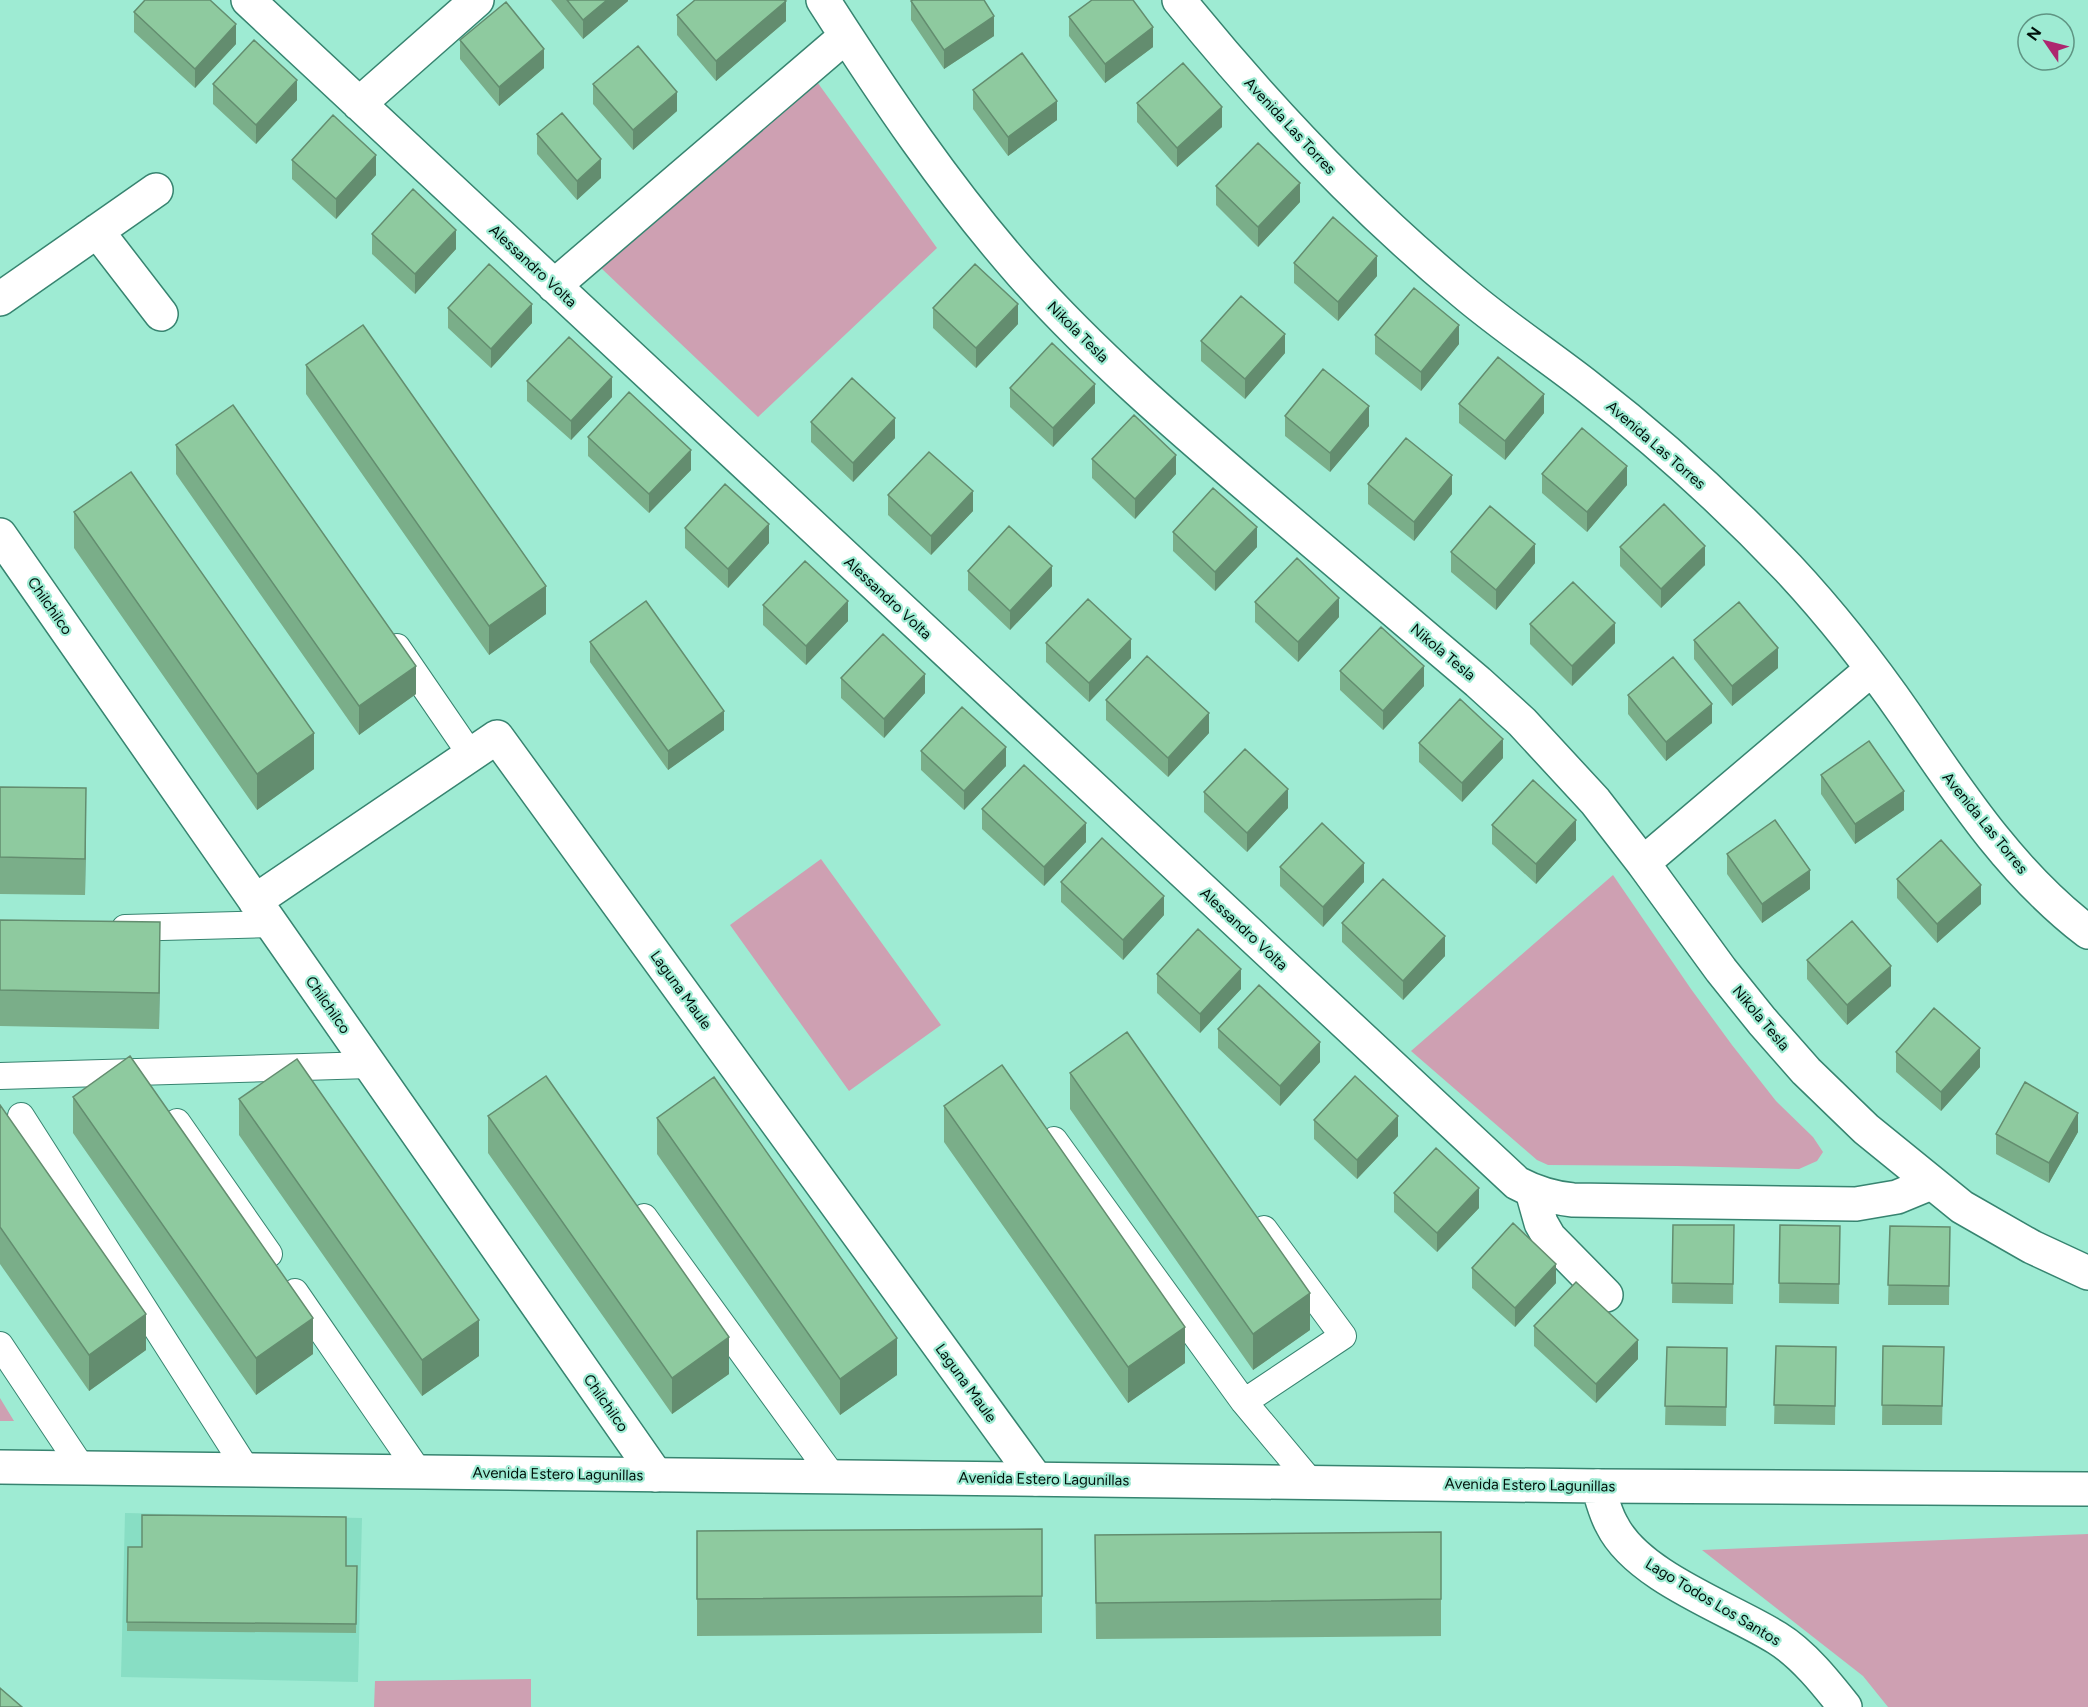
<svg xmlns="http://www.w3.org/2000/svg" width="2088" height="1707" font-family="Figtree,sans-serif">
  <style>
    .built { fill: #88dec4 }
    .green { fill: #cea0b2 }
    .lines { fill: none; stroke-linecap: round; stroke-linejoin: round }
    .service-casing { stroke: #378470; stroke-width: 28 }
    .minor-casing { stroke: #378470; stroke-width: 36 }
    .tertiary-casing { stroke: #378470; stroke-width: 36 }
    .service { stroke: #fff; stroke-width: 26 }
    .minor { stroke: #fff; stroke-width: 33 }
    .tertiary { stroke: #fff; stroke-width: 33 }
    .wall { fill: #7aae89 }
    .shaded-wall { fill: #638d6f }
    .building { fill: #8eca9f; stroke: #638d6f; stroke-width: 1.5 }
    .labels { text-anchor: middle; stroke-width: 4.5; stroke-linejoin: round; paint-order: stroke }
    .street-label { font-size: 15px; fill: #00110b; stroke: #9eebd3 }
  </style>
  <rect width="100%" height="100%" fill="#9eebd3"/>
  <path class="built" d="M 125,1513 L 362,1518 L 358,1682 L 121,1677 Z"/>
  <path class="green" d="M 815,79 L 937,248 L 758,417 L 601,268 Z
    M 821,859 L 941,1025 L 849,1091 L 730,925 Z
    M 1613,875 L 1691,989 L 1732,1045 L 1776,1101 L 1813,1137 L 1823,1152 L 1817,1161 L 1799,1169 L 1677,1166 L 1548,1165 L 1537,1160 L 1411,1051 Z
    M 0,1398 L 14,1421 L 0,1421 Z
    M 2088,1534 L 2088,1707 L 1888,1707 L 1863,1676 L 1702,1550 Z
    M 531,1679 L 531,1707 L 374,1707 L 375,1681 Z"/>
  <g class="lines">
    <defs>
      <path id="service" d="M 397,647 L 471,755
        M 125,928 L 272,924
        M 0,1076 L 370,1065
        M 21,1116 L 247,1470
        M 177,1122 L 269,1254
        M 1054,1140 L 1244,1402 L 1311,1482
        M 644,1217 L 833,1477
        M 295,1292 L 419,1472
        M 0,1345 L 82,1468
        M 1244,1402 L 1343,1336 L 1264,1229"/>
      <path id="minor" d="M 248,0 L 1517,1183 C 1536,1193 1553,1198 1573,1200 L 1856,1204 L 1897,1197 L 1931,1183
        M 823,0 C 884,95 947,189 1022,274 C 1094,355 1177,426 1259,496 C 1332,558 1405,620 1478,682 L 1522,722 L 1595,801 L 1643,863 L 1721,970 L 1762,1021 L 1806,1071 L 1866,1129 L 1962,1207 L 2032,1247 L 2088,1273
        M 1179,0 C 1265,106 1358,205 1463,292 C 1503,326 1547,355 1588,387 C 1659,442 1726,503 1788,568 C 1831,614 1871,665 1907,717 C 1960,795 2012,874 2088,932
        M 359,104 L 477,0
        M 97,231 L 161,314
        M 554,286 L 846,36
        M 0,299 L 156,190
        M 0,535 L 656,1475
        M 1643,863 L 1872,669
        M 255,901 L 497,737 L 1036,1479
        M 1532,1191 L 1541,1223 L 1549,1237 L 1606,1295
        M 1598,1486 L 2088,1489"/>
      <path id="tertiary" d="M 0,1467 L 1598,1486 C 1602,1499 1605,1513 1612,1525 C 1638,1577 1729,1608 1777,1638 C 1803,1654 1826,1683 1845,1707"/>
    </defs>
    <use href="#service" class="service-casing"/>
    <use href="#minor" class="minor-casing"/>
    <use href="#tertiary" class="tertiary-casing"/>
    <use href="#service" class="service"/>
    <use href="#minor" class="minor"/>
    <use href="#tertiary" class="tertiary"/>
  </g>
  <path class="wall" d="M 551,0 L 628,0 L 628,1 L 583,39 Z
    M 911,1 L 994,36 L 944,69 L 911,20 Z
    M 134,12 L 236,44 L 195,88 L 134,32 Z
    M 677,15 L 786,21 L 716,81 L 677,35 Z
    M 1069,17 L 1153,47 L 1105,83 L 1069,36 Z
    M 460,40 L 544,68 L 499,106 L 460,59 Z
    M 213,84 L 297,100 L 256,144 L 213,104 Z
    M 593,84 L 677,111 L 633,150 L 593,104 Z
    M 973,90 L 1057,120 L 1008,156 L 973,109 Z
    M 1137,103 L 1222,127 L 1177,167 L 1137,122 Z
    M 537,134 L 601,178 L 577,200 L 537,154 Z
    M 292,160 L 376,175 L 336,219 L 292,179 Z
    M 1216,186 L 1300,202 L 1258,247 L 1216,205 Z
    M 372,234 L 456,249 L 415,294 L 372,254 Z
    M 1294,263 L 1377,276 L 1338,321 L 1294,283 Z
    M 448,308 L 532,323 L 491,368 L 448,328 Z
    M 933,308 L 1018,324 L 976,368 L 933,328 Z
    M 1375,335 L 1459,344 L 1421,391 L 1375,354 Z
    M 1201,341 L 1285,353 L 1245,399 L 1201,361 Z
    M 306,365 L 546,614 L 489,655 L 306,394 Z
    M 527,381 L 612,397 L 571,440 L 527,401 Z
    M 1010,388 L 1095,403 L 1053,447 L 1010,407 Z
    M 1459,404 L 1544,413 L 1505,460 L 1459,423 Z
    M 1285,416 L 1369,426 L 1330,472 L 1285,436 Z
    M 811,422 L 895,438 L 853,482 L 811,442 Z
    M 588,437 L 691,470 L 649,513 L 588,456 Z
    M 176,445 L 416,694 L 359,735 L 176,474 Z
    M 1092,459 L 1176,474 L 1135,519 L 1092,478 Z
    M 1542,474 L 1627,485 L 1587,532 L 1542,493 Z
    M 1368,484 L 1452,494 L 1414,541 L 1368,504 Z
    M 888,495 L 973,511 L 931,555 L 888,515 Z
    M 74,512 L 314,769 L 257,810 L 74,548 Z
    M 685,528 L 769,543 L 728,588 L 685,548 Z
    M 1173,532 L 1257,547 L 1215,591 L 1173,551 Z
    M 1620,547 L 1705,565 L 1661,608 L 1620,566 Z
    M 1451,552 L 1535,563 L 1496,610 L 1451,572 Z
    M 968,571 L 1052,586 L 1010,630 L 968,590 Z
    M 1255,602 L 1339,617 L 1298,662 L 1255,622 Z
    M 763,605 L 848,621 L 806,665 L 763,625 Z
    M 1530,624 L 1615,643 L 1572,686 L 1530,644 Z
    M 1694,640 L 1778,668 L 1732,706 L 1694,659 Z
    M 590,642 L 724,730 L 668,770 L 590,662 Z
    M 1046,643 L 1131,658 L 1089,702 L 1046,662 Z
    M 1340,671 L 1424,686 L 1383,730 L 1340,690 Z
    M 841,678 L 925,693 L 884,738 L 841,698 Z
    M 1628,695 L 1712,723 L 1666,761 L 1628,714 Z
    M 1106,700 L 1209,733 L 1168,777 L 1106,720 Z
    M 1419,743 L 1503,758 L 1462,802 L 1419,762 Z
    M 921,751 L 1006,766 L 964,810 L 921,770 Z
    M 1821,775 L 1904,810 L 1855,844 L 1821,794 Z
    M 0,787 L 86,825 L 85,895 L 0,894 Z
    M 1204,792 L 1288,808 L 1247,852 L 1204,812 Z
    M 982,809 L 1086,842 L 1044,886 L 982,829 Z
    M 1492,825 L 1576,840 L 1536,884 L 1492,844 Z
    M 1727,854 L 1810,889 L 1762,923 L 1727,874 Z
    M 1280,867 L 1364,882 L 1323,927 L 1280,886 Z
    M 1897,879 L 1981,904 L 1937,943 L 1897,898 Z
    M 1061,882 L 1164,915 L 1123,960 L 1061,902 Z
    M 0,920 L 160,959 L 159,1029 L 0,1026 Z
    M 1342,923 L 1445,956 L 1403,1000 L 1342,942 Z
    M 1807,960 L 1891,986 L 1847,1025 L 1807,979 Z
    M 1157,974 L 1241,989 L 1200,1033 L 1157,993 Z
    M 1218,1029 L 1320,1062 L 1280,1106 L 1218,1048 Z
    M 1896,1052 L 1980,1067 L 1941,1111 L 1896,1072 Z
    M 1070,1073 L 1310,1330 L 1253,1370 L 1070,1109 Z
    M 73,1097 L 313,1354 L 256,1395 L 73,1133 Z
    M 239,1099 L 479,1356 L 422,1396 L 239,1135 Z
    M 0,1105 L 146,1350 L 89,1391 L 0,1264 Z
    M 944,1106 L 1185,1363 L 1128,1403 L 944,1142 Z
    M 488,1116 L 729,1374 L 672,1414 L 488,1153 Z
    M 657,1118 L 897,1375 L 840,1415 L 657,1154 Z
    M 1314,1120 L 1398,1136 L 1357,1179 L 1314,1139 Z
    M 2078,1132 L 2049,1183 L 1996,1154 L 1996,1134 Z
    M 1394,1193 L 1479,1208 L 1437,1252 L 1394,1212 Z
    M 1673,1225 L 1734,1225 L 1733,1304 L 1672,1303 Z
    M 1780,1225 L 1840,1226 L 1839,1304 L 1779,1303 Z
    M 1890,1226 L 1950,1227 L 1949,1305 L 1888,1305 Z
    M 1472,1268 L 1556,1283 L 1515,1327 L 1472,1288 Z
    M 1534,1326 L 1638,1359 L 1596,1403 L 1534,1346 Z
    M 1776,1346 L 1836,1347 L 1835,1425 L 1774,1424 Z
    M 1883,1346 L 1944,1347 L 1942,1425 L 1882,1425 Z
    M 1667,1347 L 1727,1348 L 1726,1426 L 1665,1425 Z
    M 1042,1529 L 1042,1633 L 697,1636 L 697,1531 Z
    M 1441,1532 L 1441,1636 L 1096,1639 L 1095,1535 Z
    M 128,1547 L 346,1566 L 357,1566 L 356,1633 L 127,1631 Z"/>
  <path class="shaded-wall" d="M 607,0 L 628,0 L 628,1 L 583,39 L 583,20 Z
    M 786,1 L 786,21 L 716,81 L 716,61 Z
    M 994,16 L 994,36 L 944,69 L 944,50 Z
    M 236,24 L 236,44 L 195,88 L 195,69 Z
    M 1153,27 L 1153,47 L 1105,83 L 1105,64 Z
    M 544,49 L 544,68 L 499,106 L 499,87 Z
    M 297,80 L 297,100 L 256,144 L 256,125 Z
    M 677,92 L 677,111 L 633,150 L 633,130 Z
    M 1057,101 L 1057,120 L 1008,156 L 1008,137 Z
    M 1222,107 L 1222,127 L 1177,167 L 1177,148 Z
    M 376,155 L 376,175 L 336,219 L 336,199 Z
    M 601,159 L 601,178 L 577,200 L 577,181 Z
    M 1300,183 L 1300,202 L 1258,247 L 1258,227 Z
    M 456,230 L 456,249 L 415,294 L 415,274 Z
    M 1377,256 L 1377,276 L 1338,321 L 1338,302 Z
    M 532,304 L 532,323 L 491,368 L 491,349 Z
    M 1018,304 L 1018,324 L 976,368 L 976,348 Z
    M 1459,325 L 1459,344 L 1421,391 L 1421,372 Z
    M 1285,334 L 1285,353 L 1245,399 L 1245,379 Z
    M 612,377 L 612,397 L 571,440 L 571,421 Z
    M 1095,384 L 1095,403 L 1053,447 L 1053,428 Z
    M 1544,394 L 1544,413 L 1505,460 L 1505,441 Z
    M 1369,406 L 1369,426 L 1330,472 L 1330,453 Z
    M 895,418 L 895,438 L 853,482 L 853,463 Z
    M 691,450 L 691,470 L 649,513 L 649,494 Z
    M 1176,455 L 1176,474 L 1135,519 L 1135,499 Z
    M 1627,466 L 1627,485 L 1587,532 L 1587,512 Z
    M 1452,475 L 1452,494 L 1414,541 L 1414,522 Z
    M 973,491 L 973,511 L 931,555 L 931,536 Z
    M 769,524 L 769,543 L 728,588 L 728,569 Z
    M 1257,527 L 1257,547 L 1215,591 L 1215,572 Z
    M 1535,544 L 1535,563 L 1496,610 L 1496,590 Z
    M 1705,546 L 1705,565 L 1661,608 L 1661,589 Z
    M 1052,566 L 1052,586 L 1010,630 L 1010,611 Z
    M 546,586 L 546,614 L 489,655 L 489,626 Z
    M 1339,598 L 1339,617 L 1298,662 L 1298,642 Z
    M 848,601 L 848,621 L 806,665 L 806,646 Z
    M 1615,623 L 1615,643 L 1572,686 L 1572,666 Z
    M 1131,639 L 1131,658 L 1089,702 L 1089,683 Z
    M 1778,648 L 1778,668 L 1732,706 L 1732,686 Z
    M 416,666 L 416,694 L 359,735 L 359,706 Z
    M 1424,666 L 1424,686 L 1383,730 L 1383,711 Z
    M 925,674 L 925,693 L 884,738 L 884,719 Z
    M 1712,704 L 1712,723 L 1666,761 L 1666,742 Z
    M 724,711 L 724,730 L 668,770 L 668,751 Z
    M 1209,713 L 1209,733 L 1168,777 L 1168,758 Z
    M 314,733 L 314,769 L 257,810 L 257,774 Z
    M 1503,739 L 1503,758 L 1462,802 L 1462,783 Z
    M 1006,747 L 1006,766 L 964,810 L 964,791 Z
    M 86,788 L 86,825 L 85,895 L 85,859 Z
    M 1288,789 L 1288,808 L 1247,852 L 1247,833 Z
    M 1904,791 L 1904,810 L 1855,844 L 1855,824 Z
    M 1576,820 L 1576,840 L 1536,884 L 1536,864 Z
    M 1086,823 L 1086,842 L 1044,886 L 1044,867 Z
    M 1364,863 L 1364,882 L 1323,927 L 1323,907 Z
    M 1810,870 L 1810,889 L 1762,923 L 1762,904 Z
    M 1981,885 L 1981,904 L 1937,943 L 1937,924 Z
    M 1164,896 L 1164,915 L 1123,960 L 1123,940 Z
    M 160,922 L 160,959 L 159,1029 L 159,993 Z
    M 1445,936 L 1445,956 L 1403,1000 L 1403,981 Z
    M 1891,966 L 1891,986 L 1847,1025 L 1847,1005 Z
    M 1241,969 L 1241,989 L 1200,1033 L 1200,1014 Z
    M 1320,1042 L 1320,1062 L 1280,1106 L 1280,1086 Z
    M 1980,1048 L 1980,1067 L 1941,1111 L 1941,1092 Z
    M 2078,1113 L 2078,1132 L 2049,1183 L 2049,1163 Z
    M 1398,1116 L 1398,1136 L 1357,1179 L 1357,1160 Z
    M 1479,1188 L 1479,1208 L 1437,1252 L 1437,1233 Z
    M 1556,1264 L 1556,1283 L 1515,1327 L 1515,1308 Z
    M 1310,1293 L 1310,1330 L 1253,1370 L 1253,1334 Z
    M 146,1314 L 146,1350 L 89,1391 L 89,1355 Z
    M 313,1318 L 313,1354 L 256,1395 L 256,1358 Z
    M 479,1320 L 479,1356 L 422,1396 L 422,1360 Z
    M 1185,1327 L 1185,1363 L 1128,1403 L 1128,1367 Z
    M 729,1337 L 729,1374 L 672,1414 L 672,1378 Z
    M 897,1338 L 897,1375 L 840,1415 L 840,1379 Z
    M 1638,1340 L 1638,1359 L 1596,1403 L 1596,1384 Z"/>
  <path class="building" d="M 145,0 L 210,0 L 236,24 L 195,69 L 134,12 Z
    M 567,0 L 607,0 L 583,20 Z
    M 695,0 L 784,0 L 786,1 L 716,61 L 677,15 Z
    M 913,0 L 984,0 L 994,16 L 944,50 L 911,1 Z
    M 1092,0 L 1133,0 L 1153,27 L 1105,64 L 1069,17 Z
    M 506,2 L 544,49 L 499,87 L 460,40 Z
    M 254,40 L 297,80 L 256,125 L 213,84 Z
    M 638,46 L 677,92 L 633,130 L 593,84 Z
    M 1022,53 L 1057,101 L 1008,137 L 973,90 Z
    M 1183,63 L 1222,107 L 1177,148 L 1137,103 Z
    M 562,113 L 601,159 L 577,181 L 537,134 Z
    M 333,115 L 376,155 L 336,199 L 292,160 Z
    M 1258,143 L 1300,183 L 1258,227 L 1216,186 Z
    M 413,189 L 456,230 L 415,274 L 372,234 Z
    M 1333,217 L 1377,256 L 1338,302 L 1294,263 Z
    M 489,264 L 532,304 L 491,349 L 448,308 Z
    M 975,264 L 1018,304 L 976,348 L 933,308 Z
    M 1414,288 L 1459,325 L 1421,372 L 1375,335 Z
    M 1241,296 L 1285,334 L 1245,379 L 1201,341 Z
    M 363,325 L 546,586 L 489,626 L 306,365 Z
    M 569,337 L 612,377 L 571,421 L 527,381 Z
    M 1052,343 L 1095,384 L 1053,428 L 1010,388 Z
    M 1498,357 L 1544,394 L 1505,441 L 1459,404 Z
    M 1323,369 L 1369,406 L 1330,453 L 1285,416 Z
    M 852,378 L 895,418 L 853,463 L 811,422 Z
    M 629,392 L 691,450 L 649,494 L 588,437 Z
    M 233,405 L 416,666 L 359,706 L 176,445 Z
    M 1134,415 L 1176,455 L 1135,499 L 1092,459 Z
    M 1582,428 L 1627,466 L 1587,512 L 1542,474 Z
    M 1406,438 L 1452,475 L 1414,522 L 1368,484 Z
    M 929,452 L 973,491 L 931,536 L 888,495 Z
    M 131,472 L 314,733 L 257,774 L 74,512 Z
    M 725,484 L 769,524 L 728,569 L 685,528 Z
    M 1213,488 L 1257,527 L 1215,572 L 1173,532 Z
    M 1664,504 L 1705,546 L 1661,589 L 1620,547 Z
    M 1490,506 L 1535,544 L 1496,590 L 1451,552 Z
    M 1009,526 L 1052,566 L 1010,611 L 968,571 Z
    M 1297,558 L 1339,598 L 1298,642 L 1255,602 Z
    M 805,561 L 848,601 L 806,646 L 763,605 Z
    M 1573,582 L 1615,623 L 1572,666 L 1530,624 Z
    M 1088,599 L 1131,639 L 1089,683 L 1046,643 Z
    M 646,601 L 724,711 L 668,751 L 590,642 Z
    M 1739,602 L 1778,648 L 1732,686 L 1694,640 Z
    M 1381,627 L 1424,666 L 1383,711 L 1340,671 Z
    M 883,634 L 925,674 L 884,719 L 841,678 Z
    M 1147,656 L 1209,713 L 1168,758 L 1106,700 Z
    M 1673,657 L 1712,704 L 1666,742 L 1628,695 Z
    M 1460,699 L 1503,739 L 1462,783 L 1419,743 Z
    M 962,707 L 1006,747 L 964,791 L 921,751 Z
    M 1869,741 L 1904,791 L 1855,824 L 1821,775 Z
    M 1245,749 L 1288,789 L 1247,833 L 1204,792 Z
    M 1024,765 L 1086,823 L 1044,867 L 982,809 Z
    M 1533,780 L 1576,820 L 1536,864 L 1492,825 Z
    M 0,787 L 86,788 L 85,859 L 0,857 Z
    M 1775,820 L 1810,870 L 1762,904 L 1727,854 Z
    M 1322,823 L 1364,863 L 1323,907 L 1280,867 Z
    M 1102,838 L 1164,896 L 1123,940 L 1061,882 Z
    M 1941,840 L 1981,885 L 1937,924 L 1897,879 Z
    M 1383,879 L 1445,936 L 1403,981 L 1342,923 Z
    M 0,920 L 160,922 L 159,993 L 0,990 Z
    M 1852,921 L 1891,966 L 1847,1005 L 1807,960 Z
    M 1198,929 L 1241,969 L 1200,1014 L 1157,974 Z
    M 1259,985 L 1320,1042 L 1280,1086 L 1218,1029 Z
    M 1934,1008 L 1980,1048 L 1941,1092 L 1896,1052 Z
    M 1127,1032 L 1310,1293 L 1253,1334 L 1070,1073 Z
    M 130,1056 L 313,1318 L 256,1358 L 73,1097 Z
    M 297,1059 L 479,1320 L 422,1360 L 239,1099 Z
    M 1002,1065 L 1185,1327 L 1128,1367 L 944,1106 Z
    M 546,1076 L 729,1337 L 672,1378 L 488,1116 Z
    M 1355,1076 L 1398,1116 L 1357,1160 L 1314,1120 Z
    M 714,1077 L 897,1338 L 840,1379 L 657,1118 Z
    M 2025,1082 L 2078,1113 L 2049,1163 L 1996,1134 Z
    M 0,1105 L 146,1314 L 89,1355 L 0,1227 Z
    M 1436,1148 L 1479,1188 L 1437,1233 L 1394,1193 Z
    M 1513,1223 L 1556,1264 L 1515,1308 L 1472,1268 Z
    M 1673,1225 L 1734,1225 L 1733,1284 L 1672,1283 Z
    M 1780,1225 L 1840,1226 L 1839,1284 L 1779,1283 Z
    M 1890,1226 L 1950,1227 L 1949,1286 L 1888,1285 Z
    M 1576,1282 L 1638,1340 L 1596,1384 L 1534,1326 Z
    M 1776,1346 L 1836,1347 L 1835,1406 L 1774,1405 Z
    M 1883,1346 L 1944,1347 L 1942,1406 L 1882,1405 Z
    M 1667,1347 L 1727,1348 L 1726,1407 L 1665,1406 Z
    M 142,1515 L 346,1517 L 346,1566 L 357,1566 L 356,1624 L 127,1622 L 128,1547 L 142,1547 Z
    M 1042,1529 L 1042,1596 L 697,1599 L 697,1531 Z
    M 1441,1532 L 1441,1599 L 1096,1603 L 1095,1535 Z
    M 0,1688 L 22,1707 L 0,1707 Z"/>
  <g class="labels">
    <g class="street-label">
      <text transform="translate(1290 126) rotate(47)" y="5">Avenida Las Torres</text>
      <text transform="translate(533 266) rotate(43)" y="5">Alessandro Volta</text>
      <text transform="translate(1078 332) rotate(45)" y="5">Nikola Tesla</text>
      <text transform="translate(1656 445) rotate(41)" y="5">Avenida Las Torres</text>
      <text transform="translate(888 598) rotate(43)" y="5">Alessandro Volta</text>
      <text transform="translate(50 606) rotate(55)" y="5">Chilchilco</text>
      <text transform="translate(1443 652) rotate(40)" y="5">Nikola Tesla</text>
      <text transform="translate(1985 823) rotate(51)" y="5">Avenida Las Torres</text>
      <text transform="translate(1244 929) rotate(43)" y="5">Alessandro Volta</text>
      <text transform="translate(681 990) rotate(54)" y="5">Laguna Maule</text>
      <text transform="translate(328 1005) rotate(55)" y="5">Chilchilco</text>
      <text transform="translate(1761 1018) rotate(50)" y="5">Nikola Tesla</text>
      <text transform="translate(966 1383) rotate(54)" y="5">Laguna Maule</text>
      <text transform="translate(606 1403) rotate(55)" y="5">Chilchilco</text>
      <text transform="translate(558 1474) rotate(1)" y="5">Avenida Estero Lagunillas</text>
      <text transform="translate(1044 1479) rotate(1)" y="5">Avenida Estero Lagunillas</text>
      <text transform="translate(1530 1485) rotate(1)" y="5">Avenida Estero Lagunillas</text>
      <text transform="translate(1713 1602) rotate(31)" y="5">Lago Todos Los Santos</text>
    </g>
  </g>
  <g transform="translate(2046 42) rotate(305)"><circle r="28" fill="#9eebd3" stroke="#5f9483" stroke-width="1.5"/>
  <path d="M0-4.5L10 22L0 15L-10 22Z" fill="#ad276f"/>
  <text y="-9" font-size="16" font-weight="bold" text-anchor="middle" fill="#00110b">N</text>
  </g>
</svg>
